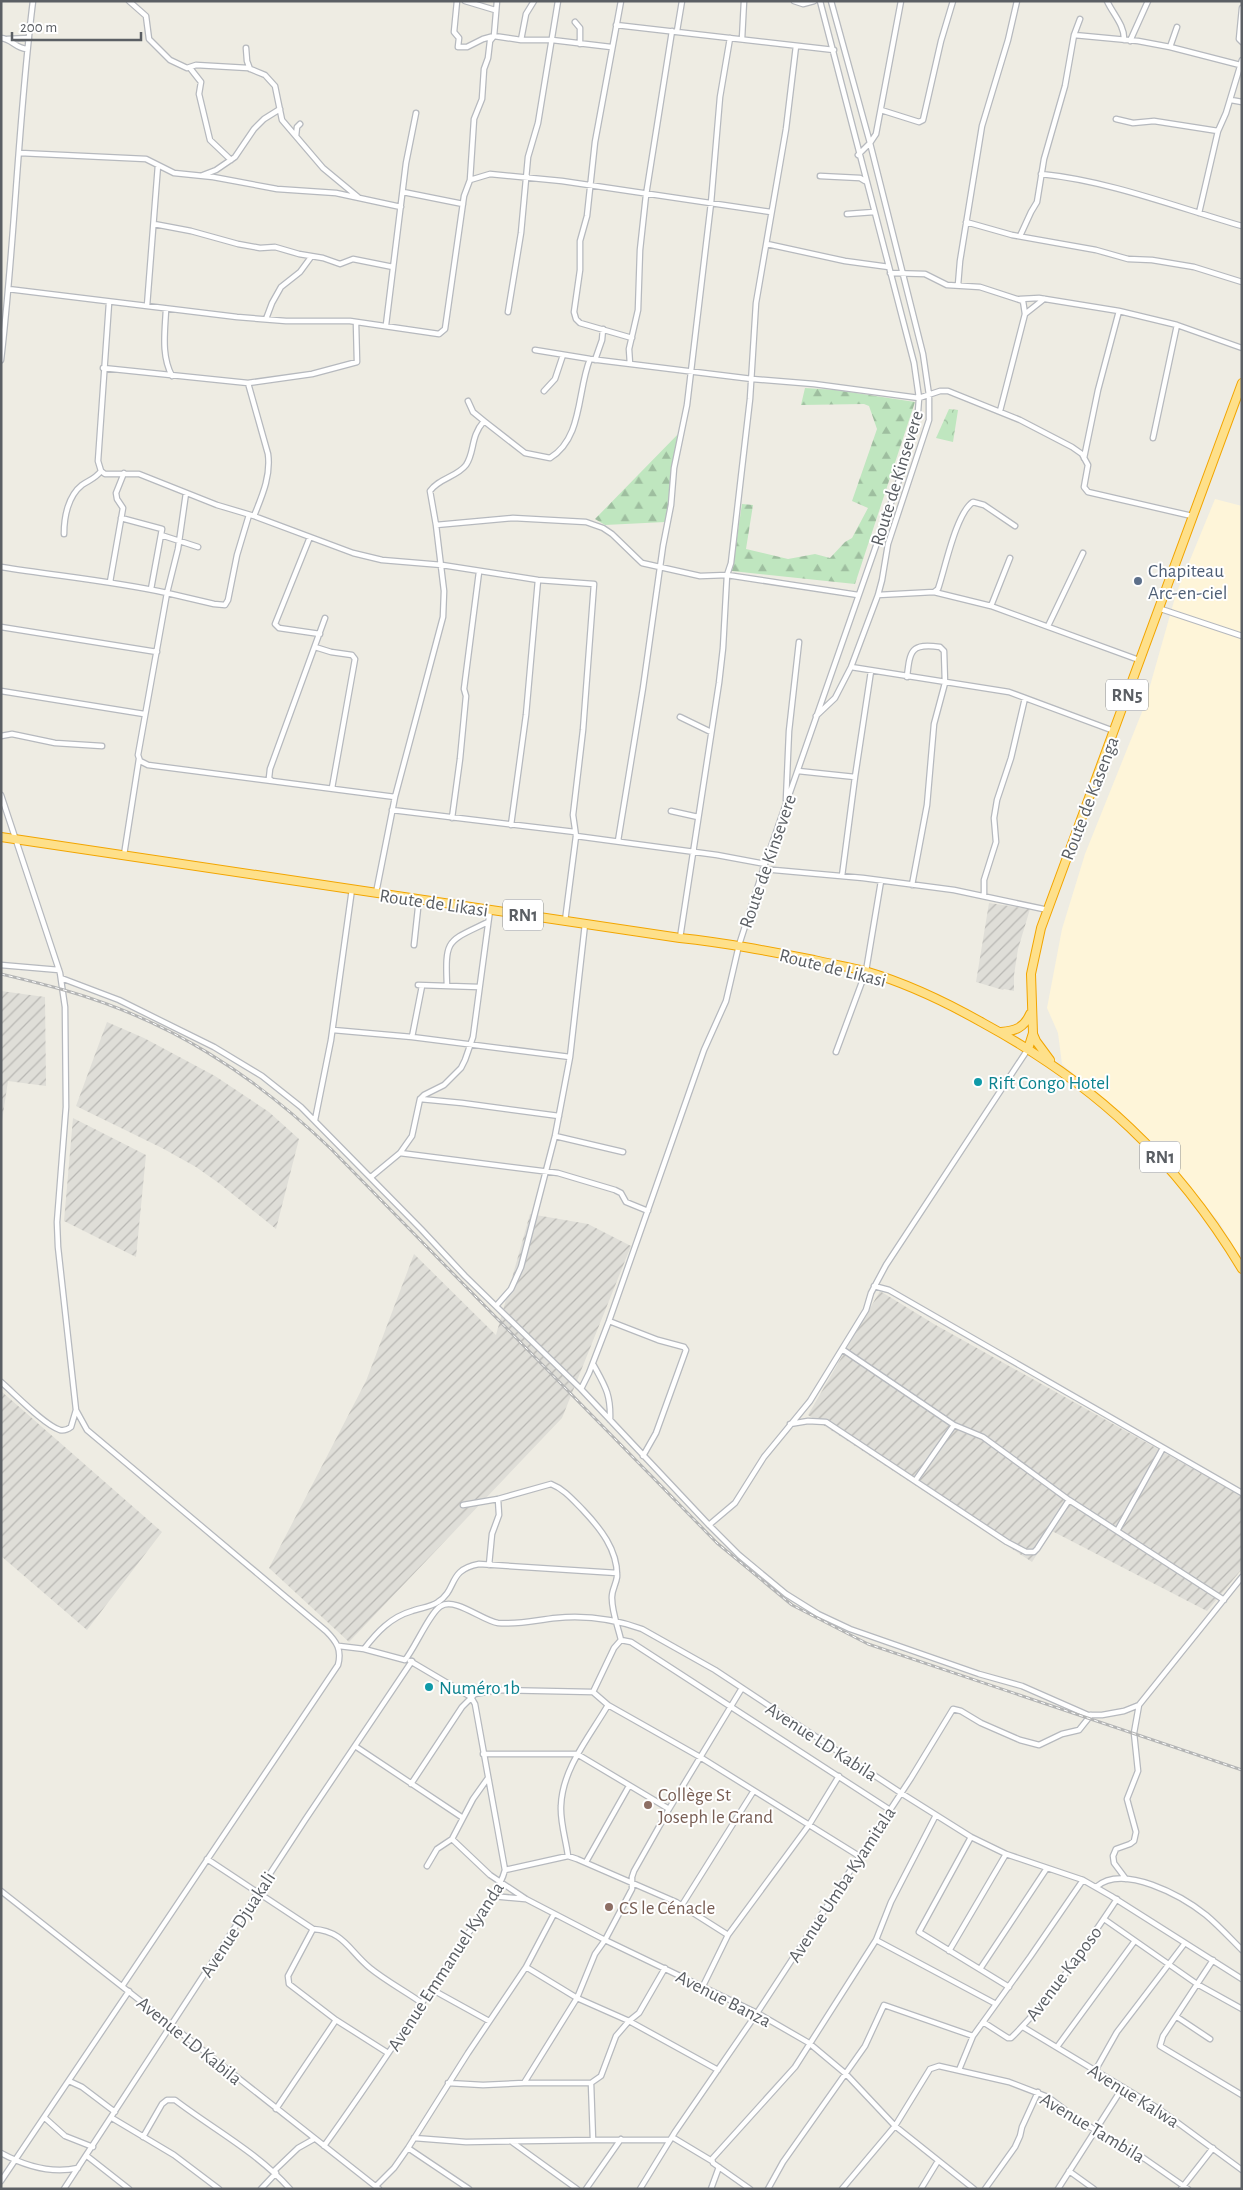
<svg xmlns="http://www.w3.org/2000/svg" width="1243" height="2190" font-family="'Alegreya Sans',sans-serif">
  <style>
    .commercial { fill: #fef5d9 }
    .industrial { fill: url(#industrial-furrows) }
    .forest { fill: url(#forest-firs) }
    .park { fill: url(#park-crowns) }
    .lines { fill: none; stroke-linecap: round; stroke-linejoin: round }
    .street-casing { stroke: #b6b9be; stroke-width: 7 }
    .highway-casing { stroke: #f2a500; stroke-width: 10 }
    .street { stroke: #fff; stroke-width: 4.5 }
    .highway { stroke: #fee08a; stroke-width: 8 }
    .rail-casing { stroke: #b4b5b5; stroke-width: 3 }
    .rail { stroke: #fff; stroke-width: 1; stroke-dasharray: 4; stroke-linecap: butt }
    .service-dot { fill: #5c6f8a; stroke: #fff; stroke-width: 2 }
    .culture-dot { fill: #0f9aa8; stroke: #fff; stroke-width: 2 }
    .education-dot { fill: #8d6e63; stroke: #fff; stroke-width: 2 }
    .labels { text-anchor: middle; stroke-width: 4; stroke-linejoin: round; paint-order: stroke }
    .shield { fill: #fff; stroke: #8c8f92; stroke-width: 1 }
    .shield-label { font-size: 18px; font-weight: bold; fill: #5b5f64 }
    .street-label { font-size: 19px; fill: #5b5f64; stroke: #fff }
    .service-label { font-size: 19px; fill: #4e5e75; stroke: #fff; text-anchor: start }
    .culture-label { font-size: 19px; fill: #0d838f; stroke: #fff; text-anchor: start }
    .education-label { font-size: 19px; fill: #785e54; stroke: #fff; text-anchor: start }
  </style>
  <defs>
    <pattern id="industrial-furrows" width="10" height="10" patternUnits="userSpaceOnUse" patternTransform="scale(1.25)"><rect width="10" height="10" fill="#dfded8"/><path d="M-1 1l2-2M0 10L10 0M9 11l2-2" fill="none" stroke="#b8b7b3"/></pattern>
    <pattern id="forest-firs" width="22" height="20" patternUnits="userSpaceOnUse" patternTransform="scale(1.25)"><rect width="22" height="20" fill="#bfe6bf"/><path d="M5 1l3.5 6h-7zM16 11l3.5 6h-7z" fill="#9ebe9f"/></pattern>
    <pattern id="park-crowns" width="20" height="18" patternUnits="userSpaceOnUse" patternTransform="scale(1.25)"><rect width="20" height="18" fill="#bfe6bf"/><path d="M2 6a3 3 0 1 1 6 0M12 15a3 3 0 1 1 6 0" fill="none" stroke="#9ebe9f"/></pattern>
  </defs>
  <rect width="100%" height="100%" fill="#eeece3"/>
  <path class="commercial" d="M 1215,499 L 1242,506 L 1242,1261 L 1219,1222 L 1186,1184 L 1133,1126 L 1062,1064 L 1058,1033 L 1047,1008 L 1062,929 L 1085,854 L 1144,707 L 1176,594 Z"/>
  <path class="industrial" d="M 989,903 L 1030,909 L 1018,949 L 1014,975 L 1014,991 L 1004,989 L 1003,990 L 976,982 Z
    M 1,991 L 45,997 L 46,1086 L 8,1081 L 2,1121 Z
    M 107,1022 L 144,1038 L 215,1076 L 269,1112 L 299,1139 L 276,1229 L 220,1184 L 196,1167 L 162,1148 L 76,1106 Z
    M 73,1118 L 146,1155 L 136,1257 L 64,1221 Z
    M 530,1214 L 588,1224 L 631,1246 L 562,1418 L 349,1642 L 269,1568 L 366,1381 L 414,1254 L 496,1335 Z
    M 880,1291 L 934,1324 L 1242,1496 L 1242,1569 L 1207,1611 L 1052,1531 L 1032,1562 L 808,1415 Z
    M 1,1391 L 162,1532 L 87,1630 L 1,1556 Z"/>
  <path class="forest" d="M 805,388 L 836,390 L 915,402 L 855,584 L 732,571 L 742,504 L 753,505 L 746,549 L 788,559 L 815,554 L 830,558 L 845,542 L 852,538 L 868,508 L 852,501 L 877,429 L 869,406 L 864,404 L 801,405 Z
    M 682,430 L 665,522 L 605,525 L 595,519 Z"/>
  <path class="park" d="M 949,409 L 958,410 L 953,442 L 936,438 Z"/>
  <g class="lines">
    <defs>
      <path id="street" d="M 129,1 L 146,16 L 149,39 L 170,60 L 187,68 L 196,65 L 248,68 L 265,75 L 275,86 L 282,120 L 323,168 L 358,197
        M 457,1 L 454,32 L 459,38 L 458,47 L 467,47 L 483,39 L 494,36 L 521,40 L 552,40 L 611,47
        M 465,1 L 495,10
        M 621,1 L 595,142 L 587,216 L 580,241 L 580,270 L 574,312 L 576,319 L 580,323 L 632,338
        M 794,1 L 803,4 L 814,1
        M 1107,1 C 1113,14 1125,26 1124,40
        M 1242,8 L 1239,39 L 1242,42
        M 575,22 L 580,28 L 580,44
        M 616,25 L 834,50
        M 1177,27 L 1170,47 L 1240,65
        M 677,31 L 682,1
        M 1074,35 L 1138,41 L 1170,47
        M 1,38 C 12,39 15,48 27,49
        M 7,39 L 29,38
        M 742,39 L 744,1
        M 521,40 L 526,14 L 534,1
        M 1130,41 L 1148,1
        M 246,48 L 247,61 L 250,69
        M 190,68 L 201,82 L 199,94 L 210,140 L 231,160
        M 1231,100 L 1242,102
        M 881,110 L 919,122 L 923,120 L 941,41 L 953,1
        M 1116,119 L 1133,123 L 1154,121 L 1218,131
        M 296,136 L 297,127 L 300,124
        M 20,153 L 146,159 L 174,173 L 213,177 L 277,189 L 336,193 L 401,207
        M 858,155 L 870,143 L 876,134 L 901,1
        M 1041,174 C 1110,181 1176,207 1242,226
        M 203,175 L 216,170 L 235,157 L 254,129 L 264,119 L 280,109
        M 820,176 L 860,178 L 865,181
        M 470,180 L 474,119 L 482,99 L 484,69 L 488,58 L 490,41 L 494,36 L 497,1
        M 403,192 L 463,204
        M 1199,213 L 1218,131 L 1226,113 L 1242,60
        M 847,214 L 874,212
        M 966,222 L 1012,235 L 1096,250 L 1128,259 L 1152,260 L 1194,267 L 1242,282
        M 154,224 L 191,231 L 238,244 L 260,248 L 275,247 L 299,254 L 323,258 L 340,264 L 353,259 L 393,267
        M 1020,236 L 1031,212 L 1037,202 L 1044,159 L 1065,86 L 1074,35 L 1080,19
        M 767,244 L 845,261 L 889,267
        M 890,273 L 925,274 L 947,285 L 980,287 L 1023,301 L 1025,314 L 1000,411
        M 958,285 L 960,261 L 982,126 L 1008,40 L 1017,1
        M 8,289 L 237,317 L 286,321 L 350,321 L 439,334 L 445,329 L 464,196 L 470,180 L 490,174 L 562,181 L 771,212
        M 1020,299 L 1039,298 L 1119,311 L 1177,325 L 1242,348
        M 109,303 L 98,461 L 101,471 L 105,474 L 139,474 L 217,505 L 254,516 L 353,553 L 382,560 L 442,565 L 538,580 L 594,584 L 583,730 L 573,815 L 576,836 L 565,921
        M 147,306 L 158,165
        M 166,309 C 165,332 161,355 172,376
        M 508,312 L 521,233 L 528,157 L 538,123 L 558,1
        M 1025,314 L 1044,299
        M 266,319 L 272,303 L 281,287 L 300,272 L 311,257
        M 386,325 L 406,163 L 416,113
        M 535,350 L 590,359 L 752,379 L 814,384 L 919,398 L 940,391 L 948,391 L 1020,420 L 1072,447 L 1082,454 L 1088,465 L 1084,487 L 1088,492 L 1192,516
        M 590,359 C 577,391 583,438 550,458 L 525,453 L 484,421 C 470,437 475,452 466,465 C 457,477 439,478 430,491 L 436,525 L 513,518 L 586,522 L 603,528 L 612,534 L 642,563 L 700,576 L 727,575 L 858,595
        M 1,360 C 15,241 18,120 33,1
        M 595,360 L 602,340 L 603,329
        M 630,364 L 629,349 L 638,310 L 640,250 L 646,195 L 672,31
        M 103,368 L 248,383 L 312,374 L 357,362 L 356,323
        M 248,383 L 268,454 C 271,476 262,496 254,516
        M 544,391 L 555,379 L 563,355
        M 468,401 L 473,412 L 484,421
        M 1153,438 L 1177,325
        M 1084,458 L 1098,390 L 1119,311
        M 249,515 L 237,555 L 228,600 L 225,605 L 214,604 L 167,593 L 138,755 L 140,761 L 148,765 L 272,781
        M 121,518 L 162,529 L 151,589
        M 64,534 C 64,517 68,496 82,485 C 89,480 95,479 101,471
        M 161,535 L 198,547
        M 310,537 L 275,624 L 279,628 L 320,634
        M 1,567 C 57,576 112,581 167,593 L 178,549 L 186,493
        M 110,582 L 123,508 L 117,499 L 116,493 L 124,473
        M 934,592 L 991,606 L 1139,660
        M 878,595 L 934,592 L 938,589 C 945,569 956,513 973,502 L 984,505 L 1015,526
        M 991,606 L 1010,558
        M 1158,608 L 1242,636
        M 325,618 L 270,769 L 269,778 L 272,781 L 395,797
        M 1048,626 L 1083,553
        M 1,627 L 157,652
        M 315,647 L 331,652 L 352,655 L 355,659 L 332,788
        M 851,667 L 1009,692 L 1114,731
        M 907,677 C 910,650 911,643 940,647 L 944,651 L 945,683 L 934,724 L 927,805 L 912,885
        M 1,691 L 144,714
        M 816,716 L 835,698 L 851,667 L 878,595 L 882,580 L 888,544 L 929,420 L 929,395 L 923,354 L 870,143 L 831,1
        M 680,717 L 711,732
        M 1,736 L 12,734 L 55,743 L 102,746
        M 798,771 L 855,777 L 842,876
        M 855,777 L 871,671
        M 1,795 L 60,973 L 65,1007 L 66,1107 L 57,1222 L 58,1247 L 76,1410 L 87,1430 L 326,1631 C 337,1642 342,1650 338,1665 L 123,1985
        M 786,800 L 789,731 L 799,642
        M 392,810 L 575,832
        M 671,811 L 698,817
        M 452,818 L 460,759 L 466,696 L 464,689 L 479,572
        M 511,825 L 526,715 L 538,580
        M 576,836 L 717,855 L 765,864
        M 618,841 L 643,688 L 663,546 L 671,505 L 674,468 L 687,405 L 711,203 L 720,97 L 730,38
        M 124,855 L 139,759
        M 763,869 L 863,878 L 954,890 L 1048,910
        M 376,893 L 395,797 L 443,617 L 444,591 L 436,525
        M 984,896 L 984,880 L 996,842 L 994,818 L 997,800 L 1011,758 L 1025,698
        M 680,938 L 719,683 L 723,648 L 727,575 L 731,563 L 750,399 L 756,303 L 786,129 L 796,46
        M 414,945 L 419,899
        M 1,965 L 59,970
        M 61,978 L 119,1000 L 214,1047 L 262,1076 L 301,1107 L 421,1229 L 465,1276 L 581,1389 L 709,1525 L 739,1555 L 786,1594 L 818,1614 L 850,1629 L 979,1674 L 1022,1686 L 1088,1715 L 1102,1715 L 1124,1711 L 1139,1705 L 1242,1577
        M 418,985 L 479,987
        M 447,986 C 445,938 447,942 488,922
        M 333,1030 L 412,1037 L 422,986
        M 412,1037 L 570,1057
        M 836,1052 L 866,971 L 881,881
        M 420,1099 L 462,1103 L 559,1116
        M 315,1120 L 331,1040 L 352,889
        M 555,1136 L 623,1152
        M 400,1153 L 558,1173 L 615,1190 L 621,1193 L 626,1202 L 648,1211
        M 371,1177 L 400,1153 L 412,1136 L 420,1099 L 424,1095 L 444,1085 L 461,1068 L 465,1060 L 473,1037 L 490,910
        M 874,1286 L 889,1290 L 1242,1493
        M 496,1306 L 511,1289 L 521,1267 L 555,1136 L 570,1057 L 585,924
        M 609,1321 L 658,1340 L 684,1347 L 686,1350 L 656,1433 L 643,1456
        M 842,1349 L 954,1425
        M 593,1364 C 605,1386 611,1394 610,1420
        M 1,1382 C 14,1393 44,1425 60,1430 C 64,1431 67,1430 71,1427 L 76,1410
        M 581,1389 L 589,1373 L 609,1321 L 704,1050 L 726,1001 L 739,945 L 765,864 L 899,480 L 918,412 L 919,398 L 914,363 L 820,1
        M 790,1424 L 808,1421 L 826,1422 L 1007,1542 L 1026,1552 L 1034,1552 L 1037,1549 L 1069,1500
        M 915,1481 L 954,1425 L 983,1437 L 1069,1500 L 1224,1600
        M 463,1505 L 498,1499 L 551,1484 C 564,1489 573,1500 583,1510 C 600,1528 618,1550 617,1577 C 616,1585 611,1591 612,1599 C 612,1612 618,1627 621,1640
        M 709,1525 L 735,1503 L 764,1457 L 810,1401 L 866,1310 L 871,1293 L 886,1265 L 1028,1049
        M 1117,1531 L 1163,1448
        M 489,1565 L 492,1534 L 499,1515 L 498,1499
        M 621,1640 L 631,1642 L 890,1810
        M 339,1646 L 364,1649 L 405,1660 C 415,1648 430,1612 441,1606 C 455,1597 483,1621 498,1623 C 517,1625 537,1620 556,1618 C 586,1615 614,1619 642,1629 L 715,1670 L 901,1793 L 971,1837 L 1006,1854 L 1083,1880 L 1111,1896 L 1242,1979
        M 364,1649 C 377,1632 391,1617 412,1611 C 420,1608 431,1607 438,1602 C 458,1589 447,1570 479,1564 L 617,1573
        M 608,1705 L 700,1757 L 859,1856
        M 355,1746 L 463,1818
        M 483,1754 L 577,1754 L 669,1809
        M 411,1784 L 462,1707 L 475,1694 L 497,1690 L 593,1692
        M 971,1837 L 919,1932 L 1009,1987
        M 452,1839 L 490,1875 L 526,1899 L 605,1940 L 757,2013 L 809,2043 L 846,2074 L 895,2126 L 974,2189
        M 568,1856 C 566,1840 560,1822 561,1806 C 562,1769 590,1736 608,1705 L 593,1692 L 614,1648 L 621,1640
        M 207,1859 L 313,1929 L 288,1976 L 289,1984 L 336,2020 L 388,2053
        M 586,1862 L 629,1786
        M 427,1866 L 437,1849 L 452,1839 L 473,1799 L 488,1778
        M 505,1870 L 568,1856 L 577,1859 L 676,1902 L 728,1935
        M 1126,1879 L 1114,1863 L 1113,1856 L 1116,1849 L 1130,1844 L 1134,1841 L 1136,1832 L 1127,1799 L 1138,1771 L 1134,1733 L 1139,1705
        M 1096,1887 C 1123,1863 1182,1896 1206,1915 C 1218,1925 1230,1938 1242,1950
        M 1,1891 L 379,2189
        M 492,1896 L 525,1899
        M 682,1905 L 753,1792
        M 1104,1919 L 1197,1984 L 1242,2009
        M 313,1929 C 344,1931 349,1951 370,1968 C 386,1981 405,1991 422,2003
        M 876,1940 L 996,2004
        M 949,1951 L 1006,1854
        M 1213,1960 L 1163,2036 L 1160,2046 L 1242,2095
        M 526,1967 L 577,1998 L 595,1954 L 605,1940 L 632,1889 L 632,1877 L 634,1871 L 669,1809 L 742,1688
        M 980,1969 L 1047,1868
        M 703,1986 L 728,1935 L 809,1825 L 839,1776
        M 431,1989 L 489,2021
        M 1177,2017 L 1210,2039
        M 983,2022 L 1008,2038 L 1011,2038 C 1049,2001 1087,1944 1117,1899
        M 1023,2027 L 1159,2109 L 1242,2170
        M 1057,2047 L 1134,1942
        M 959,2070 L 973,2036 L 1030,1957 L 1083,1880
        M 1095,2071 L 1117,2032 L 1185,1943
        M 69,2081 L 82,2087 L 115,2112
        M 448,2083 L 483,2085 L 524,2083 L 577,1998 L 629,2021 L 639,2013 L 665,1968
        M 524,2083 L 591,2083 L 593,2140
        M 591,2083 L 601,2076 L 616,2036 L 629,2021 L 718,2070
        M 276,2109 L 336,2020
        M 45,2118 L 65,2136 L 93,2147
        M 112,2118 L 174,2155 L 219,2189
        M 143,2137 L 162,2104 L 167,2100 L 175,2100 C 213,2129 257,2152 290,2189
        M 672,2137 L 712,2161
        M 414,2138 L 466,2142 L 593,2140 L 670,2140
        M 512,2142 L 577,2189
        M 324,2146 C 370,2082 413,2017 456,1951 C 470,1930 499,1893 505,1870 L 475,1704 L 471,1697 L 410,1661
        M 408,2148 L 469,2189
        M 1,2153 C 25,2166 51,2174 78,2168
        M 87,2156 L 129,2189
        M 274,2171 L 298,2148 L 314,2139
        M 1069,2171 L 1094,2189
        M 1,2181 L 129,1991
        M 376,2186 L 394,2168 L 408,2148 L 468,2053 L 526,1967 L 554,1914
        M 64,2189 L 305,1820 L 412,1661
        M 261,2189 L 276,2173
        M 586,2189 L 621,2139
        M 640,2189 L 675,2132 L 757,2013 L 911,1778 L 953,1709 L 961,1711 L 981,1723 L 1020,1740 L 1039,1745 L 1062,1734 L 1079,1730 L 1091,1715
        M 711,2189 L 719,2167
        M 750,2189 L 713,2163 L 712,2159 L 795,2067 L 876,1940 L 891,1902 L 936,1815
        M 768,2189 L 783,2162 L 865,2046 L 884,2005 L 973,2036
        M 842,2189 L 895,2126 L 930,2069 L 939,2066 L 1009,2082 L 1048,2097 L 1080,2121 L 1145,2159 L 1188,2189
        M 921,2189 L 938,2161
        M 985,2189 L 1015,2147 L 1020,2136 L 1022,2127 L 1038,2092
        M 1058,2189 L 1123,2087
        M 1181,2189 L 1213,2148"/>
      <path id="highway" d="M 1,837 L 680,938 C 727,943 768,951 814,960 C 831,964 849,967 865,971 C 906,983 946,1002 983,1023 C 1095,1084 1176,1159 1242,1269
        M 1001,1032 C 1015,1031 1024,1028 1030,1014
        M 1033,1034 L 1036,1041 L 1050,1060
        M 1028,1049 L 1033,1033 L 1031,974 L 1041,928 L 1242,383"/>
    </defs>
    <use href="#street" class="street-casing"/>
    <use href="#highway" class="highway-casing"/>
    <use href="#street" class="street"/>
    <use href="#highway" class="highway"/>
    <defs>
      <path id="rail" d="M 1,974 C 22,979 43,984 64,990 C 169,1020 253,1074 331,1149 L 717,1543 L 792,1605 L 868,1644 L 1242,1770"/>
    </defs>
    <use href="#rail" class="rail-casing"/>
    <use href="#rail" class="rail"/>
  </g>
  <circle class="service-dot" cx="1138" cy="581" r="5"/>
  <g class="culture-dot">
    <circle cx="978" cy="1082" r="5"/>
    <circle cx="429" cy="1687" r="5"/>
  </g>
  <g class="education-dot">
    <circle cx="648" cy="1805" r="5"/>
    <circle cx="609" cy="1907" r="5"/>
  </g>
  <g class="labels">
    <g class="shield">
      <rect x="1106" y="679.5" width="42" height="31" rx="4"/>
      <rect x="503" y="899.5" width="40" height="31" rx="4"/>
      <rect x="1140" y="1141.5" width="40" height="31" rx="4"/>
    </g>
    <g class="shield-label">
      <text x="1127" y="701">RN5</text>
      <text x="523" y="921">RN1</text>
      <text x="1160" y="1163">RN1</text>
    </g>
    <g class="street-label">
      <text transform="translate(896 478) rotate(-73)" y="7">Route de Kinsevere</text>
      <text transform="translate(1089 798) rotate(-69)" y="7">Route de Kasenga</text>
      <text transform="translate(767 861) rotate(-71)" y="7">Route de Kinsevere</text>
      <text transform="translate(434 902) rotate(8)" y="7">Route de Likasi</text>
      <text transform="translate(833 967) rotate(14)" y="7">Route de Likasi</text>
      <text transform="translate(822 1741) rotate(33)" y="7">Avenue LD Kabila</text>
      <text transform="translate(841 1884) rotate(-57)" y="7">Avenue Umba Kyamitala</text>
      <text transform="translate(237 1924) rotate(-57)" y="7">Avenue Djuakali</text>
      <text transform="translate(445 1966) rotate(-57)" y="7">Avenue Emmanuel Kyanda</text>
      <text transform="translate(1063 1973) rotate(-53)" y="7">Avenue Kaposo</text>
      <text transform="translate(724 1998) rotate(27)" y="7">Avenue Banza</text>
      <text transform="translate(190 2040) rotate(39)" y="7">Avenue LD Kabila</text>
      <text transform="translate(1134 2095) rotate(32)" y="7">Avenue Kalwa</text>
      <text transform="translate(1093 2127) rotate(31)" y="7">Avenue Tambila</text>
    </g>
    <g class="service-label">
      <text x="1148" y="577">Chapiteau<tspan x="1148" dy="22">Arc-en-ciel</tspan></text>
    </g>
    <g class="culture-label">
      <text x="988" y="1089">Rift Congo Hotel</text>
      <text x="439" y="1694">Numéro 1b</text>
    </g>
    <g class="education-label">
      <text x="658" y="1801">Collège St<tspan x="658" dy="22">Joseph le Grand</tspan></text>
      <text x="619" y="1914">CS le Cénacle</text>
    </g>
  </g>
  <rect width="1243" height="2190" fill="none" stroke="#5b5f64" stroke-width="5"/>
  <path d="M12 32v8h129v-8" fill="none" stroke="#5b5f64" stroke-width="2.5"/>
  <text x="20" y="32" font-size="15" fill="#5b5f64" stroke="#ffffff" stroke-width="4" paint-order="stroke">200 m</text>
</svg>
